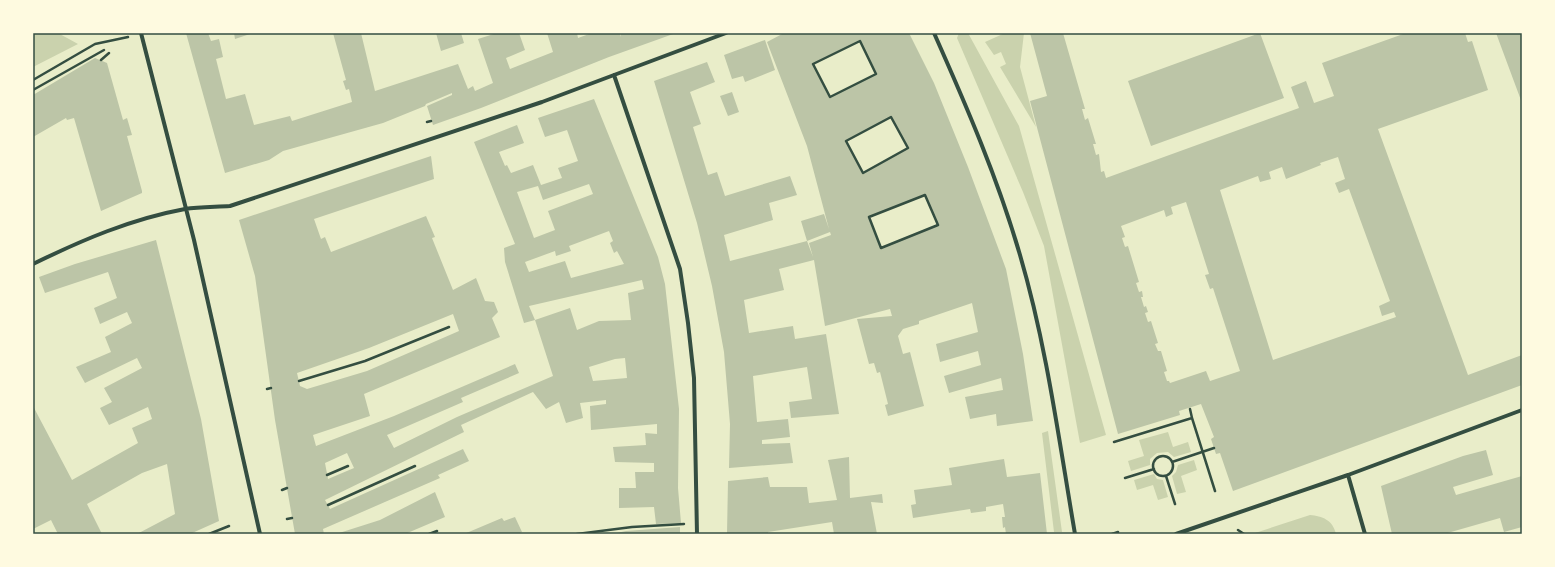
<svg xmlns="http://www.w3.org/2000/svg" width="1555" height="567" font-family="Signika,sans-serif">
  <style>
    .green { fill: #cad2ad }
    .building { fill: #bcc5a7; fill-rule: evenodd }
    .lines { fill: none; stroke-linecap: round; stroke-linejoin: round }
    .path { stroke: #344e41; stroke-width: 2.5 }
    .minor { stroke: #344e41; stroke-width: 4 }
    .neatline { fill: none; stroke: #344e41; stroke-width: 1.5 }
  </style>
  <rect width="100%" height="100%" fill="#e9edc9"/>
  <path class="green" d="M 33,33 L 58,33 L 78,44 L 33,67 Z
    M 959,33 L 968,33 L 1019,126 L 1106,435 L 1080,443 L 1044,246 L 1023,192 L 957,38 Z
    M 1005,33 L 1024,33 L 1020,67 L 1036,127 L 1000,67 L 1006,64 L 1001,52 L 994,55 L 985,42 Z
    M 1048,431 L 1062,532 L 1054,532 L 1042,433 Z
    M 1168,432 L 1173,447 L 1188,442 L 1191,452 L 1174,457 L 1168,452 L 1157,453 L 1150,459 L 1150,465 L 1131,471 L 1128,461 L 1144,456 L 1139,440 Z
    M 1194,460 L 1197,470 L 1181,476 L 1186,492 L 1177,494 L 1172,476 L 1176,472 L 1178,465 Z
    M 1154,474 L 1157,479 L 1163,480 L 1168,497 L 1158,500 L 1153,485 L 1137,490 L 1134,480 Z
    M 1310,515 C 1322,516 1333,520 1336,534 L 1252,534 Z"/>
  <path class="building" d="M 186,33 L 208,33 L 211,41 L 219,39 L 223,57 L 216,59 L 226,99 L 245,94 L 254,125 L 290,116 L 292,121 L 352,102 L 349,89 L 346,90 L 343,81 L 346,80 L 333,33 L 361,33 L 375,91 L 458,64 L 468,89 L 473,86 L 475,91 L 493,83 L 478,39 L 497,33 L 519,33 L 525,50 L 506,58 L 510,69 L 553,52 L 547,33 L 577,33 L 578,38 L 592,33 L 620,33 L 621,37 L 621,33 L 676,33 L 609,57 L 481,108 L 433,125 L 427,106 L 452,95 L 452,93 L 426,104 L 425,106 L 383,123 L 283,151 L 269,160 L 225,173 Z
    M 234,33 L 253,33 L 235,39 Z
    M 436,33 L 461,33 L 464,43 L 441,51 Z
    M 784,33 L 909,33 L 934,83 L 968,167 L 1006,269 L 1023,354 L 1033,421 L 997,426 L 996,414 L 970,419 L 965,397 L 1003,390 L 1001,378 L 949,393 L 944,376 L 981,365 L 978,351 L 940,362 L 936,344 L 978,332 L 972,303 L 919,321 L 919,324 L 903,329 L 898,336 L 903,354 L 910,352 L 924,406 L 888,416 L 885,405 L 888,404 L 880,372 L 877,373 L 874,363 L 869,364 L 857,319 L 892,316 L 890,309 L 825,326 L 814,260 L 779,269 L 784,290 L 744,300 L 749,333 L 793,326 L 795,339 L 826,334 L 839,414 L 791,418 L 789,402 L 812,399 L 807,367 L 753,376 L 757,422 L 788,419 L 790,437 L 762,440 L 762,444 L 790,443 L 793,463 L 729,468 L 730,424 L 724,352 L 712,286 L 697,223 L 654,81 L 707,62 L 715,82 L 690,92 L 701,124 L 693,127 L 708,175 L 717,172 L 725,196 L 790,176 L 797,195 L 769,203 L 773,220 L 724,235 L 730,261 L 807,241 L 813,257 L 809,243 L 831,235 L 830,232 L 807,241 L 801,221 L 824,214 L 829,229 L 807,146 L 767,42 ZM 860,41 L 876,74 L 830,97 L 813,64 ZM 891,117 L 908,148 L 863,173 L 846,141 ZM 925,195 L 938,225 L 881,248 L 869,217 Z
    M 1030,33 L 1063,33 L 1085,109 L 1082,109 L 1085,120 L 1088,118 L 1096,144 L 1093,144 L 1096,155 L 1099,154 L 1101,172 L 1104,171 L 1106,178 L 1299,108 L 1291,87 L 1306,81 L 1314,103 L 1334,96 L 1322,63 L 1406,33 L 1465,33 L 1468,42 L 1472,41 L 1488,90 L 1378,129 L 1468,375 L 1522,355 L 1522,385 L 1233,491 L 1220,453 L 1216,454 L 1211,439 L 1214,437 L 1201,404 L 1179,411 L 1180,415 L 1118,434 L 1030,101 L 1047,96 ZM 1338,157 L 1345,179 L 1335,183 L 1339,193 L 1349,189 L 1390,301 L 1379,306 L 1382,316 L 1394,312 L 1396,317 L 1273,360 L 1220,190 L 1258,176 L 1260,182 L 1271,179 L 1269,172 L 1282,167 L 1286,179 L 1321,165 L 1320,163 ZM 1186,202 L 1209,274 L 1205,275 L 1210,289 L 1213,288 L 1240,371 L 1210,381 L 1206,371 L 1170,383 L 1169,381 L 1167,381 L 1164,372 L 1167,371 L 1161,351 L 1158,351 L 1155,344 L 1158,343 L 1151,321 L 1148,322 L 1145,313 L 1148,312 L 1146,306 L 1144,307 L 1141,297 L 1143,297 L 1142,291 L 1139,292 L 1136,283 L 1139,282 L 1128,246 L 1125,247 L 1122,238 L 1125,237 L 1121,226 L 1164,210 L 1166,217 L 1173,214 L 1171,207 Z
    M 1260,33 L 1284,98 L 1151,146 L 1128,81 Z
    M 1496,33 L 1522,33 L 1522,103 Z
    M 765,40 L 775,70 L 745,82 L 743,76 L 732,79 L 724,55 Z
    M 95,58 L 107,63 L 123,120 L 127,118 L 132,135 L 127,136 L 142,191 L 142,193 L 101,211 L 74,118 L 67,120 L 66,118 L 33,137 L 33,95 Z
    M 732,92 L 739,112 L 728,116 L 720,96 Z
    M 594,99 L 658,257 L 665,284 L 679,409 L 678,488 L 681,523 L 656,524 L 654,507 L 619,508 L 619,488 L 636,488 L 635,472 L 654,472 L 654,463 L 615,462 L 613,447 L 646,445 L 645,433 L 657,434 L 657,424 L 591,430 L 590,406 L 606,404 L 606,400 L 580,403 L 583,418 L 566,423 L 559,402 L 546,409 L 533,392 L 461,425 L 464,432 L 325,500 L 330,509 L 463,449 L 469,461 L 438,475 L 440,478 L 323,529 L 324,534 L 295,534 L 275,420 L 255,276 L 239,220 L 431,156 L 434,179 L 314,219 L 321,239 L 325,237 L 331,252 L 426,216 L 435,237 L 432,238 L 453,290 L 476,278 L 485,301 L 494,302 L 498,312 L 492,318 L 500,337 L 364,394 L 370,416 L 313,435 L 316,446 L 394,416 L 515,364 L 519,373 L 461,398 L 463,402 L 387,435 L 394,448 L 457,417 L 553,376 L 535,320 L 570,308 L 577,330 L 599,321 L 631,320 L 628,293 L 644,289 L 642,280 L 529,306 L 535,320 L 524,323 L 505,262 L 504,248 L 515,244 L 474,142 L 517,125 L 524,143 L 499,152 L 505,166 L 507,165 L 511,173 L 533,165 L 541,185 L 562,178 L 558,168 L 578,161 L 567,130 L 545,137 L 538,118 ZM 589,184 L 593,194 L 548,211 L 555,230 L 534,238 L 517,192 L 538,186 L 543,200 ZM 609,231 L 613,241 L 610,243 L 614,253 L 617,251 L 624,264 L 571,278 L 565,261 L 529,272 L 525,262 L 555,251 L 556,256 L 571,251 L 569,246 ZM 453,314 L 459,331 L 367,371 L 307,389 L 300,386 L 297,373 L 369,348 ZM 625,358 L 627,378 L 593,381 L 589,367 L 615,359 ZM 347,453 L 354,468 L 328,479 L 325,463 Z
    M 156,240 L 201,419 L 219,521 L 190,534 L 137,534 L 175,514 L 167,464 L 142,473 L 87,504 L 102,534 L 58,534 L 51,520 L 33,529 L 33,406 L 72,480 L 138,443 L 132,428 L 152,419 L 148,407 L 109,425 L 100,408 L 112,402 L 104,388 L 142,368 L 137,358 L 85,383 L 76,367 L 111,352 L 105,337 L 132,323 L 127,312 L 100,324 L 94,308 L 117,298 L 108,272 L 45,293 L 39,277 L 75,264 Z
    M 1486,450 L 1493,475 L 1453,487 L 1456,495 L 1522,476 L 1522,527 L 1504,532 L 1500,518 L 1444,534 L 1392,534 L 1381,486 L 1463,456 Z
    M 849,457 L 850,498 L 882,494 L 883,503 L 871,502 L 877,534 L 834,534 L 832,522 L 768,532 L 768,534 L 727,534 L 728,481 L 768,477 L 770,487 L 807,487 L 809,503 L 837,500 L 828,460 Z
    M 1004,459 L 1007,477 L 1040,473 L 1047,534 L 1006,534 L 1005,527 L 1003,528 L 1002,517 L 1005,517 L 1003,504 L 986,507 L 986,511 L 971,513 L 970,509 L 913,518 L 911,505 L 916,504 L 914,490 L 952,485 L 949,468 Z
    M 435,492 L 445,517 L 405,534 L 336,534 L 380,520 Z
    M 515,517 L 522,532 L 518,534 L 464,534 L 502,518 L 504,521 Z
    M 680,527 L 680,534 L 612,534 L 626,531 Z"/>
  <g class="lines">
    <path class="path" d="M 860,41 L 876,74 L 830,97 L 813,64 Z
      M 101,60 L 109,53
      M 33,80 L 95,44 L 128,37
      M 33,90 L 104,50
      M 891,117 L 908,148 L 863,173 L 846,141 Z
      M 427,122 L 431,121
      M 925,195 L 938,225 L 881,248 L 869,217 Z
      M 299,381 L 365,361 L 449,327
      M 267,389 L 271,388
      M 1190,409 L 1192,418
      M 1114,442 L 1192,418 L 1215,491
      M1153 466a10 10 0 1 1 20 0a10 10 0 1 1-20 0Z
      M 1172,462 L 1214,448
      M 327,475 L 348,466
      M 1166,476 L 1175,504
      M 1125,478 L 1154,469
      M 282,490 L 287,488
      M 328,505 L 415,466
      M 287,519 L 292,518
      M 1238,530 L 1244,534
      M 209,534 L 229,526
      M 429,534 L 437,531
      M 577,534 L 632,527 L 684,524
      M 1112,534 L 1118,532"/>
    <path class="minor" d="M 141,33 L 194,240 L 260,534
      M 934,33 C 966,105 998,179 1020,255 C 1047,347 1059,441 1075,534
      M 614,75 L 680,269 L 688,323 L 694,378 L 697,534
      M 33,264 C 82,240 131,219 185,209 C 199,207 215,207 230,206 L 542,102 L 726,33
      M 1348,475 L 1365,534
      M 1176,534 L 1348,475 L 1522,410"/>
  </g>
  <rect width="1555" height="567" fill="none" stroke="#fefae0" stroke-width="68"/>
  <rect x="34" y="34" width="1487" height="499" class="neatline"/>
</svg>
